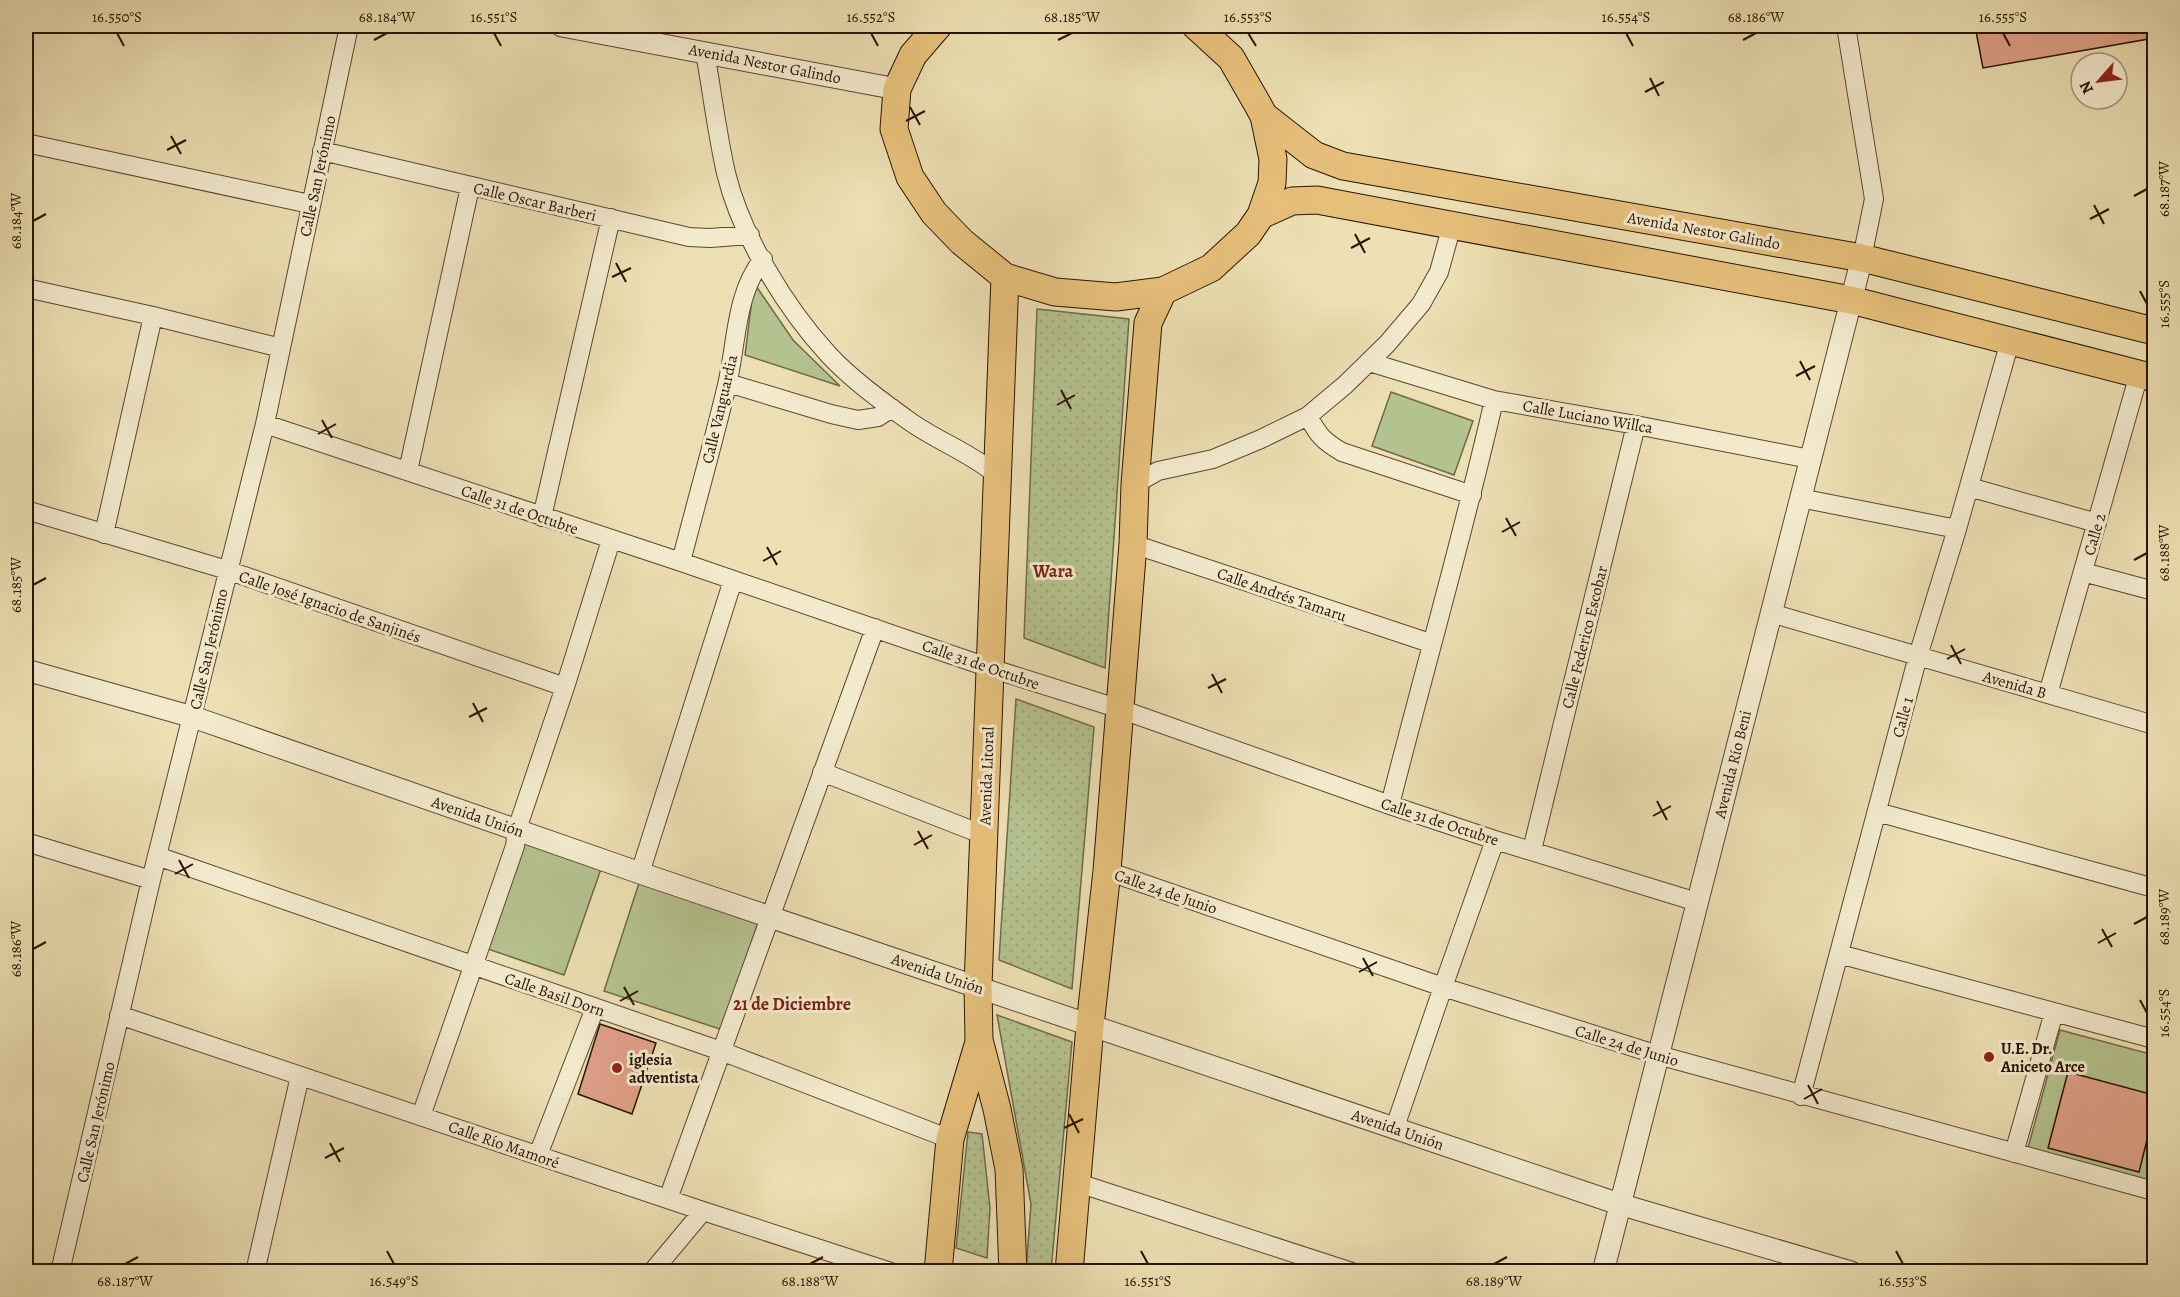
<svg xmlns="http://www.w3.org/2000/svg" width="2180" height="1297" font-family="Alegreya,serif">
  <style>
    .grass { fill: url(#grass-dots); stroke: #6e6a4a; stroke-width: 1.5 }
    .green { fill: #b4c28f; stroke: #6e6a4a; stroke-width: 1.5 }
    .building { fill: #dfa089; stroke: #291304; stroke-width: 1.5 }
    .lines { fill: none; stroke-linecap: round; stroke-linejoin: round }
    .minor-casing { stroke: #5a4630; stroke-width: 20 }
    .tertiary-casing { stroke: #5a4630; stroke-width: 23 }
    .primary-casing { stroke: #291304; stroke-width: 29 }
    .minor { stroke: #f3eace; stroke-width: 18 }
    .tertiary { stroke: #f3eace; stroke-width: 21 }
    .primary { stroke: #e6c07a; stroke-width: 27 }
    .ticks { fill: none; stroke: #291304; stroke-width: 2 }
    .poi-dot { fill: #8f2418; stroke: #f3eace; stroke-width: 2 }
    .labels { text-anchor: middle; stroke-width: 6; stroke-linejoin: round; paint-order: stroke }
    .street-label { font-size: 16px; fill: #291304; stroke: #f3eace }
    .poi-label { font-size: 16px; font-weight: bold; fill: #291304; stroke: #f3eace; text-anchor: start }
    .neighbourhood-label { font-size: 18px; font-weight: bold; fill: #7a1f14; stroke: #f3eace }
    .neatline { fill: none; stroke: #291304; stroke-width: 2 }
    .ticks-label { font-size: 15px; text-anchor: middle; fill: #291304 }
  </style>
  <defs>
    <pattern id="grass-dots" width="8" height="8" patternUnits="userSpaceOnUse" patternTransform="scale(1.5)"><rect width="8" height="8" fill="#b4c28f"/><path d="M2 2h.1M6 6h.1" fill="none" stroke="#9ba67a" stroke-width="1.8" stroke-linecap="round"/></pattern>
  </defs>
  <rect width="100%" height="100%" fill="#ecdfb3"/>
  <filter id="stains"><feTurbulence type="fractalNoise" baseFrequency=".00333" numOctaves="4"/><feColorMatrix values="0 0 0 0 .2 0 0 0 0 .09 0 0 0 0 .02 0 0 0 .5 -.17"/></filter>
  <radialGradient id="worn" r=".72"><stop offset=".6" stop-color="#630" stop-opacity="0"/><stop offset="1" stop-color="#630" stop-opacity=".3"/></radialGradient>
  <path class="grass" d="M 1037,309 L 1129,319 L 1105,668 L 1024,638 Z
    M 1016,699 L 1094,727 L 1072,989 L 999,960 Z
    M 997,1015 L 1072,1042 L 1051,1271 L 1026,1271 L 1031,1204 Z
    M 968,1132 L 982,1134 L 990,1208 L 987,1258 L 956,1248 Z"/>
  <path class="green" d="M 754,283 L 793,340 L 840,386 L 745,355 Z
    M 1391,392 L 1473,421 L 1454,475 L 1372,446 Z
    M 525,842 L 601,869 L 564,975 L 488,949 Z
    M 641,877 L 760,917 L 723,1030 L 604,991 Z
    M 2060,1030 L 2154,1055 L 2154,1185 L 2028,1148 Z"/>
  <path class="building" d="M 1975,26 L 2154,26 L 2154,38 L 1983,68 Z
    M 26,408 L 33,410 L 29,424 L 26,426 Z
    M 600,1024 L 656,1043 L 632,1114 L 578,1094 Z
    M 2068,1072 L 2154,1095 L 2154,1112 L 2139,1172 L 2048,1148 Z"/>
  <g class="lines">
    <defs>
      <path id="minor" d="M 1846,26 L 1874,199 L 1862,258
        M 705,52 C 712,92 717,133 726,173 C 741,235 785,307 828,354 C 850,378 879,399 905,418 C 934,440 968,451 997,475
        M 26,143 L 310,204
        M 322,151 L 689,237 L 710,238 L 750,235
        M 26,288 L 153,316 L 281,348
        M 1369,362 L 1494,400 L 1636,425 L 1810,459
        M 728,383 L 831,414 L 858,420 L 878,417 L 892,408
        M 1308,416 C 1318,435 1323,441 1342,452 L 1472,495
        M 265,424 L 681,562 L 990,668 L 1120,709 L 1390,805 L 1495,840 L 1697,902
        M 408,471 L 470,187
        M 1135,484 L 1158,471 L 1213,459 L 1261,439 L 1308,416 L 1345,385 L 1387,344 L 1421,304 L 1439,272 L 1452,225
        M 1969,487 L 2097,523
        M 1800,498 L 1957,529
        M 26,510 L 227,570 L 565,687
        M 542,517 L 611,218
        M 104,534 L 153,316
        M 1133,544 L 1430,643
        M 681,562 C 696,503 713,444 727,385 C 737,343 735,294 763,259
        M 2083,572 L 2154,591
        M 1771,613 L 2154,725
        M 2048,694 L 2139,374
        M 822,772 L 984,835
        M 1390,805 C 1424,670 1463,536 1494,400
        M 1877,812 L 2154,888
        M 26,842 L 151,880
        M 1532,850 L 1636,425
        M 157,856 L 721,1051 L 950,1139
        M 1107,871 L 1443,987 L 1658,1055 L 2154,1191
        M 640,873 L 733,580
        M 1839,954 L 2154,1039
        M 119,1015 L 703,1211 L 891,1272
        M 1801,1096 L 1918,656 L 1957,529 L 2010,341
        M 421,1116 L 515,846 L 517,829 L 565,687 L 611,540
        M 1395,1127 L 1443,987 L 1495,840
        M 2014,1153 L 2054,1012
        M 538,1155 L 595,1008
        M 1075,1182 L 1352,1272
        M 668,1199 L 875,628
        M 60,1272 L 151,880 L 265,424 L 349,26
        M 255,1272 L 300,1076
        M 652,1272 L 703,1211"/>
      <path id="tertiary" d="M 562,26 L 897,89
        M 26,670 L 193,717 L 640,873 L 1619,1204 L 1851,1272
        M 1603,1272 L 1862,258"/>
      <path id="primary" d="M 938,26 L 913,55 L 897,89 L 894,129 L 910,177 L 934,213 L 962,242 L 1005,277 L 1055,292 L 1116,297 L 1163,291 L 1211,268 L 1248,234 L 1261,215 L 1272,183 L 1273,159 L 1264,116 L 1258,105 L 1231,58 L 1196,26
        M 1264,116 L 1314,155 L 1343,166 L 1862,258 L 2154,331
        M 1261,215 L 1292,201 L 1317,200 L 1851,300 L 2154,378
        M 1005,277 L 978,986 L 979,1040 L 997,1109 L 1009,1169 L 1013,1272
        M 938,1272 L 950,1139 L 979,1042
        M 1069,1272 L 1090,1026 L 1107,871 L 1133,544 L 1135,484 L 1148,323 L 1163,291"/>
    </defs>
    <use href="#minor" class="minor-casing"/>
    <use href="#tertiary" class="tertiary-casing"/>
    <use href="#primary" class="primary-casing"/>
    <use href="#minor" class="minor"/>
    <use href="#tertiary" class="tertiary"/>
    <use href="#primary" class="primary"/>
  </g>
  <path class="ticks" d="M 117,33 L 124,46M 494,33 L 501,46M 871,33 L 878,46M 1248,33 L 1256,46M 1626,33 L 1633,46M 2003,33 L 2010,46M 374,40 L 387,33M 1058,40 L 1072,33M 1743,40 L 1756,33M 1650,78 L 1659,96M 1645,92 L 1664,82M 910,107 L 920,125M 906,121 L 925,111M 171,136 L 181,154M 167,150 L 186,140M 2134,196 L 2147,189M 2094,205 L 2104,224M 2090,219 L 2109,209M 33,221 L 46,214M 1355,234 L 1365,253M 1351,248 L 1370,238M 616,263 L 626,282M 612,277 L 631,268M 2140,291 L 2147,304M 1800,361 L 1810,380M 1796,376 L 1815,366M 1061,390 L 1071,409M 1057,405 L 1075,395M 322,420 L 332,438M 318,434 L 336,424M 1506,518 L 1516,536M 1502,532 L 1520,522M 767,547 L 777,565M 2134,560 L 2147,553M 763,561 L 781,551M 33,585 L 46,578M 1951,645 L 1961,664M 1947,659 L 1965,649M 1212,674 L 1222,693M 1208,688 L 1226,679M 473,703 L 483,722M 469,717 L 487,708M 1657,801 L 1667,820M 1653,816 L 1671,806M 918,831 L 928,849M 914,845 L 932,835M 179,860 L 189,878M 175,874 L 193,864M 2134,924 L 2147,917M 2102,929 L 2112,947M 2098,943 L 2116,933M 33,949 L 46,942M 1363,958 L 1373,976M 1359,972 L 1377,962M 624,987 L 634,1005M 2140,1000 L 2147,1013M 620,1001 L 638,991M 1808,1085 L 1818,1104M 1804,1099 L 1822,1089M 1069,1114 L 1079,1133M 1064,1128 L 1083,1119M 330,1143 L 340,1162M 325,1158 L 344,1148M 387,1251 L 394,1264M 1141,1251 L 1148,1264M 1896,1251 L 1903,1264M 125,1264 L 138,1257M 810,1264 L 823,1257M 1494,1264 L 1507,1257"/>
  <g class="poi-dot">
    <circle cx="1989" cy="1057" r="6"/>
    <circle cx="617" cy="1068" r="6"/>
  </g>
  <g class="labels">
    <g class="street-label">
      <text transform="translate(765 63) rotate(11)" y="6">Avenida Nestor Galindo</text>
      <text transform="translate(317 176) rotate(-78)" y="6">Calle San Jerónimo</text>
      <text transform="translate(535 201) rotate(13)" y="6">Calle Oscar Barberi</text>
      <text transform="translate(1704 230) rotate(10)" y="6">Avenida Nestor Galindo</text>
      <text transform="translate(719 409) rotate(-77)" y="6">Calle Vanguardia</text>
      <text transform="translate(1588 416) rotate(10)" y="6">Calle Luciano Willca</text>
      <text transform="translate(520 509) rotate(19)" y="6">Calle 31 de Octubre</text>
      <text transform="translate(2094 534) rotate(-74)" y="6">Calle 2</text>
      <text transform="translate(1282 594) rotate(19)" y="6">Calle Andrés Tamaru</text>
      <text transform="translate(330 606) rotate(19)" y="6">Calle José Ignacio de Sanjinés</text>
      <text transform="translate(1584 637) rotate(-76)" y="6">Calle Federico Escobar</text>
      <text transform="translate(208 649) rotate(-77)" y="6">Calle San Jerónimo</text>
      <text transform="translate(981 664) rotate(19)" y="6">Calle 31 de Octubre</text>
      <text transform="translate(2015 684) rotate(16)" y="6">Avenida B</text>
      <text transform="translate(1902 717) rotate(-75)" y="6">Calle 1</text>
      <text transform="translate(1732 764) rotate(-76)" y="6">Avenida Río Beni</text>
      <text transform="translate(986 776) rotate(-88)" y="6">Avenida Litoral</text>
      <text transform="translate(478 816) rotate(19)" y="6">Avenida Unión</text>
      <text transform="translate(1440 821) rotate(18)" y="6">Calle 31 de Octubre</text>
      <text transform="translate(1166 891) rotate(19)" y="6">Calle 24 de Junio</text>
      <text transform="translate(938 973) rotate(19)" y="6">Avenida Unión</text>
      <text transform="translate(555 994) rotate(19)" y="6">Calle Basil Dorn</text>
      <text transform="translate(1627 1045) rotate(17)" y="6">Calle 24 de Junio</text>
      <text transform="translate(95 1122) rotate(-77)" y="6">Calle San Jerónimo</text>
      <text transform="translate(1398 1129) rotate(19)" y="6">Avenida Unión</text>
      <text transform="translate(504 1144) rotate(19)" y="6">Calle Río Mamoré</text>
    </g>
    <g class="poi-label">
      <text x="2001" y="1054">U.E. Dr.<tspan x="2001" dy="18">Aniceto Arce</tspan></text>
      <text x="629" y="1065">iglesia<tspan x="629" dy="18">adventista</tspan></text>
    </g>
    <g class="neighbourhood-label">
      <text x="1053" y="577">Wara</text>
      <text x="792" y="1010">21 de Diciembre</text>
    </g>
  </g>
  <rect width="2180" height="1297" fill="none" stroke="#ecdfb3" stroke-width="66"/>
  <g transform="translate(2099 81) rotate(242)"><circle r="28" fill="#f3eace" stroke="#a2947d" stroke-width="1.5"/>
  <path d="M0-4.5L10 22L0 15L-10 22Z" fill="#8f2418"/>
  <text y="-9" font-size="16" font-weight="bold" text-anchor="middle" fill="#291304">N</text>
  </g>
  <rect x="33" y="33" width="2114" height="1231" class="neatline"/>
  <g class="ticks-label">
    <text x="117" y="22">16.550°S</text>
    <text x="387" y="22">68.184°W</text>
    <text x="494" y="22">16.551°S</text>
    <text x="871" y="22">16.552°S</text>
    <text x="1072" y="22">68.185°W</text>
    <text x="1248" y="22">16.553°S</text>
    <text x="1626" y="22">16.554°S</text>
    <text x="1756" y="22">68.186°W</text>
    <text x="2003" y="22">16.555°S</text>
    <text transform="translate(2164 189) rotate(-90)" y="5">68.187°W</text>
    <text transform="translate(16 221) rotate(-90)" y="5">68.184°W</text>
    <text transform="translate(2164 304) rotate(-90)" y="5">16.555°S</text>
    <text transform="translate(2164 553) rotate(-90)" y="5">68.188°W</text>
    <text transform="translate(16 585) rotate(-90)" y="5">68.185°W</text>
    <text transform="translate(2164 917) rotate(-90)" y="5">68.189°W</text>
    <text transform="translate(16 949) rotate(-90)" y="5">68.186°W</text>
    <text transform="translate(2164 1013) rotate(-90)" y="5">16.554°S</text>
    <text x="125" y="1286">68.187°W</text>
    <text x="394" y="1286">16.549°S</text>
    <text x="810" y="1286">68.188°W</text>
    <text x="1148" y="1286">16.551°S</text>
    <text x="1494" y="1286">68.189°W</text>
    <text x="1903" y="1286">16.553°S</text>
  </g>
  <rect width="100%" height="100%" filter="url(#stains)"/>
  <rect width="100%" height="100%" fill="url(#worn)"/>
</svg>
